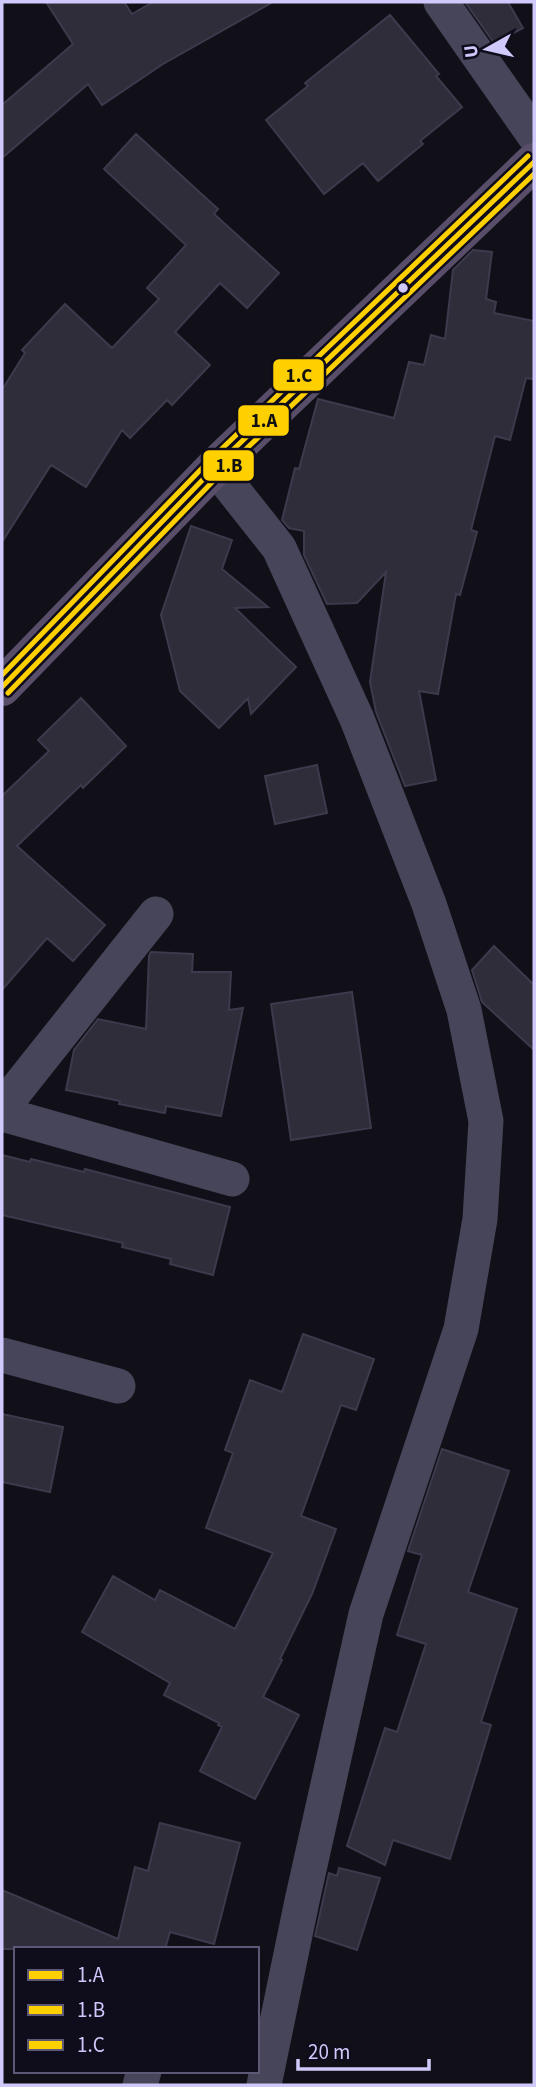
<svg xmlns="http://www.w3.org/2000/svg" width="536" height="2087" font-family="'Source Sans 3',sans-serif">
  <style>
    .building { fill: #2f2d3a; stroke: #3c3a4c; stroke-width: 2 }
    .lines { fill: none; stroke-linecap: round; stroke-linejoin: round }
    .street { stroke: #464559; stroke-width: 35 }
    .primary { stroke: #584e6a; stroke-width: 38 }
    .bus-1-casing { stroke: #0f0c1c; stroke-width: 10 }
    .bus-2-casing { stroke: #0f0c1c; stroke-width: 10 }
    .bus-3-casing { stroke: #0f0c1c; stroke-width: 10 }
    .bus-1 { stroke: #ffd000; stroke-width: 5 }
    .bus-2 { stroke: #ffd000; stroke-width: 5 }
    .bus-3 { stroke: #ffd000; stroke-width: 5 }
    .bus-dot { fill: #d0cafc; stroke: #0f0c1c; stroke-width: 2.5 }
    .line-badge { stroke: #0f0c1c; stroke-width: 2.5 }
    .pale-badge-label { font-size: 19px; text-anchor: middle; font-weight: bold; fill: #111 }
  </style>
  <rect width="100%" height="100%" fill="#111018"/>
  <path class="building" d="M 46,2 L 124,2 L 132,14 L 153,2 L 273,2 L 163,64 L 102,105 L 88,84 L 2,158 L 2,105 L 73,44 Z
    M 465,2 L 508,2 L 523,28 L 494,43 Z
    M 390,15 L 439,74 L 436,76 L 462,107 L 420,141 L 423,144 L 378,181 L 363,163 L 324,194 L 266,120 L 308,86 L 305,83 Z
    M 136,134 L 218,209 L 214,214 L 279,273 L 247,308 L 220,283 L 175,332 L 210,365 L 172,405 L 167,400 L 130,438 L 122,430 L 86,487 L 51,465 L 2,542 L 2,390 L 25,353 L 22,350 L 65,304 L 112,348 L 159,299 L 147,288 L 186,245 L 104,169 Z
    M 473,250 L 492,252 L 486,299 L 496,302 L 494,313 L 534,321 L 534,379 L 526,378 L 510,440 L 495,436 L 471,530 L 477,532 L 460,595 L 456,594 L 438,694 L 419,691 L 436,780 L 405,786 L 376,712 L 370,682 L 386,572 L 357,603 L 327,604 L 304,555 L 304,531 L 289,528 L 282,520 L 295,468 L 299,469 L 318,399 L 394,418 L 409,362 L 424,365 L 431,335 L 445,339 L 453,270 Z
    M 191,526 L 232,540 L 222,569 L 268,607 L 235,608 L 296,667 L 251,714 L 248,698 L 219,728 L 180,691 L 161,615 Z
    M 81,698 L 126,746 L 83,788 L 81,785 L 17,846 L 105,925 L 73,961 L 47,938 L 2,990 L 2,796 L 49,751 L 38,740 Z
    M 317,765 L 327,813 L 275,824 L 265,776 Z
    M 494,946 L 534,985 L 534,1050 L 482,1002 L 472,970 Z
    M 151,952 L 193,954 L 192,972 L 231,972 L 229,1010 L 243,1008 L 221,1116 L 166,1106 L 165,1113 L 119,1104 L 120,1101 L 66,1090 L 74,1050 L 98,1019 L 146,1029 L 149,956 Z
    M 352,992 L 371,1128 L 291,1140 L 271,1004 Z
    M 2,1155 L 30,1162 L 31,1159 L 84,1172 L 85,1169 L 230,1207 L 213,1275 L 170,1264 L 171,1259 L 122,1247 L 123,1243 L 2,1215 Z
    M 303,1334 L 374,1359 L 356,1410 L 341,1405 L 301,1516 L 336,1529 L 312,1594 L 280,1659 L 282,1660 L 263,1697 L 299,1715 L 255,1799 L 200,1771 L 222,1727 L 218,1725 L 219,1723 L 164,1695 L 170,1683 L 82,1632 L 113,1576 L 155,1600 L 160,1590 L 235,1629 L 273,1553 L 206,1528 L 233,1453 L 225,1450 L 250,1380 L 282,1392 Z
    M 2,1414 L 63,1427 L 50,1492 L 2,1482 Z
    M 442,1449 L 509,1471 L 468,1592 L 517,1609 L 481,1722 L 491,1725 L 450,1859 L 393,1840 L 385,1865 L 347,1846 L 385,1728 L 397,1732 L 426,1644 L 397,1635 L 422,1555 L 408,1551 Z
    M 160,1823 L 240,1843 L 214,1944 L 170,1932 L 165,1949 L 2,1949 L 2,1890 L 118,1939 L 135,1867 L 148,1871 Z
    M 339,1868 L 380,1878 L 357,1950 L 315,1936 L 329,1873 L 337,1876 Z"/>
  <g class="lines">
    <path class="street" d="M 441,2 L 534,135
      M 215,467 L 279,548 L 357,719 L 429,904 L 464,1010 L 486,1121 L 480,1219 L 461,1329 L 366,1614 L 302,1901 L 264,2085
      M 2,1108 L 156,914
      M 2,1114 L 232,1179
      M 2,1355 L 118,1386
      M 140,2085 L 144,2071"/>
    <path class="primary" d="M 2,687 L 215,467 L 534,162"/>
    <defs>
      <path id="bus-1" d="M 2,687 L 215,467 L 534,162"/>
      <path id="bus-2" d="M 8,693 L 221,473 L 534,174"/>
      <path id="bus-3" d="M 2,675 L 209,461 L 528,156"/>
    </defs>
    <use href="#bus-1" class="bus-1-casing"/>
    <use href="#bus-2" class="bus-2-casing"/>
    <use href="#bus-3" class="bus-3-casing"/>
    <use href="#bus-1" class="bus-1"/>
    <use href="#bus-2" class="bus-2"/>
    <use href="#bus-3" class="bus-3"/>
  </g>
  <circle class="bus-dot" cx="403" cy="288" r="6"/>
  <g class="line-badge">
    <rect x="272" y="358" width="53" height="34" rx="7" fill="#ffd000"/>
    <rect x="237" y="404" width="53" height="33" rx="7" fill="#ffd000"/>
    <rect x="202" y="449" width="53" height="33" rx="7" fill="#ffd000"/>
  </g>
  <g class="pale-badge-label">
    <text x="299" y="382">1.C</text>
    <text x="264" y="427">1.A</text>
    <text x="229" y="472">1.B</text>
  </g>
  <rect width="536" height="2087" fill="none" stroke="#d0cafc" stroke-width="7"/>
  <rect x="14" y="1947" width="245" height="126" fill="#0f0c1c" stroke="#5c5876" stroke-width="2"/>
  <rect x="28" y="1970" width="35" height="10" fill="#ffd000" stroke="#5c5876" stroke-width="2"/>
  <text x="77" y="1982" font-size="21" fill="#d0cafc">1.A</text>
  <rect x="28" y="2005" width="35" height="10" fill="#ffd000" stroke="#5c5876" stroke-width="2"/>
  <text x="77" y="2017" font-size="21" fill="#d0cafc">1.B</text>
  <rect x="28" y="2040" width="35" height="10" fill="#ffd000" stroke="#5c5876" stroke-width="2"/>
  <text x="77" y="2052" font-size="21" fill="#d0cafc">1.C</text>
  <g transform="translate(487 49) rotate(262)" stroke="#0f0c1c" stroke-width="5" paint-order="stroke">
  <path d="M0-5L12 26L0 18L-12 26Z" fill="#d0cafc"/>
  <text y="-10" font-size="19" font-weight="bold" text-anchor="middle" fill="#d0cafc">U</text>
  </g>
  <path d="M298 2059v10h131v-10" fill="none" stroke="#d0cafc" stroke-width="3.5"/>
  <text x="308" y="2059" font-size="21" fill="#d0cafc" stroke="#0f0c1c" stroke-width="5" paint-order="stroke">20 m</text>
</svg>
